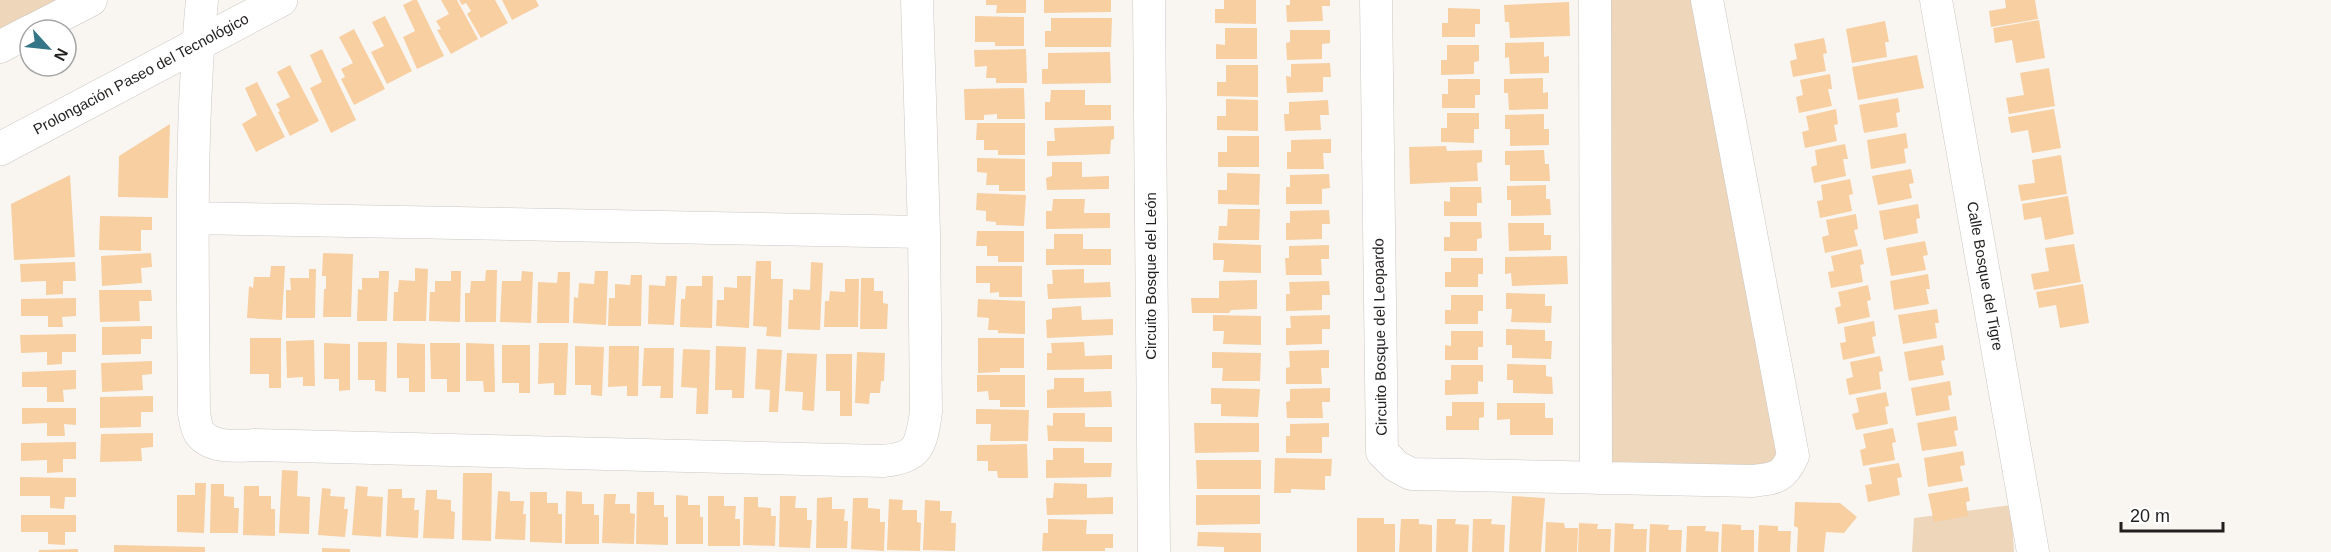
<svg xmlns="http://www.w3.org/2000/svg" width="2331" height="552" font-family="Helvetica,sans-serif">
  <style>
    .green { fill: #eed6ba }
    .building { fill: #f7cfa1 }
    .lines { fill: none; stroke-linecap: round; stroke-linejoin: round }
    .minor-casing { stroke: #cbc8c4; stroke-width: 33 }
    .tertiary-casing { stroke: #cbc8c4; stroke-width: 34 }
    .minor { stroke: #fff; stroke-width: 32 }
    .tertiary { stroke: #fff; stroke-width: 33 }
    .labels { text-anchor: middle; stroke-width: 5; stroke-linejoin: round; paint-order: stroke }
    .street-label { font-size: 15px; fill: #211f1e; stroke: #fff }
  </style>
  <rect width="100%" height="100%" fill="#f9f6f2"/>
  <path class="green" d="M 0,0 L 60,0 L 0,32 Z
    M 1603,0 L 1700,0 L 1784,464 L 1604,474 Z
    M 2011,505 L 2014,552 L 1912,552 L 1914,518 Z"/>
  <path class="building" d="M 413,0 L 417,0 L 444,56 L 417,69 L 403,37 L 415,31 L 403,5 Z
    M 441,0 L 457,0 L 478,39 L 451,54 L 437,30 L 441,29 L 436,21 L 449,14 Z
    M 459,0 L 495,0 L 508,23 L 481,38 L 467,14 L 471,11 L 466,3 L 462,5 Z
    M 502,0 L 536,0 L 539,6 L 512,20 Z
    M 986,0 L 1026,0 L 1026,13 L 996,13 L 997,5 L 986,5 Z
    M 1044,0 L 1111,0 L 1111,12 L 1044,13 Z
    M 1224,0 L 1256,0 L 1256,24 L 1215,23 L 1215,9 L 1224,9 Z
    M 1290,0 L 1330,0 L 1330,6 L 1322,6 L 1323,21 L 1287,22 L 1286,5 L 1290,5 Z
    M 2005,0 L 2035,0 L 2038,19 L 1991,27 L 1989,11 L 2006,8 Z
    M 1569,2 L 1570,36 L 1510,38 L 1509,22 L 1505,22 L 1504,5 Z
    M 1448,8 L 1480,9 L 1480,24 L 1475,24 L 1475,37 L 1442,37 L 1442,23 L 1448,23 Z
    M 385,16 L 412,71 L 387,84 L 371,52 L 384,46 L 372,22 Z
    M 975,16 L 1024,17 L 1024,46 L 995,46 L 995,42 L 975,42 Z
    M 1051,18 L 1112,18 L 1111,47 L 1045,47 L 1045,31 L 1051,31 Z
    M 2039,20 L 2045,58 L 2016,63 L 2012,40 L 1995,43 L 1993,28 Z
    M 1885,21 L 1889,42 L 1885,42 L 1887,57 L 1852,63 L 1846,29 Z
    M 1225,28 L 1257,28 L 1257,59 L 1216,59 L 1216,44 L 1225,45 Z
    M 354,29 L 385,89 L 354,105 L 341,79 L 345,77 L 341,69 L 353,63 L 339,37 Z
    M 1290,30 L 1330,30 L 1330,43 L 1322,44 L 1322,59 L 1287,60 L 1286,43 L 1290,42 Z
    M 1824,38 L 1827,53 L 1823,54 L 1826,71 L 1793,77 L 1790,61 L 1797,59 L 1794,44 Z
    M 1544,42 L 1544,57 L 1549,56 L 1549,73 L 1510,74 L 1509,57 L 1505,58 L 1505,43 Z
    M 1447,45 L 1479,45 L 1479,61 L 1474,62 L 1474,74 L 1441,75 L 1441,60 L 1447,60 Z
    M 322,49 L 356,120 L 331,133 L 310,88 L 322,82 L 310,55 Z
    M 1026,49 L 1027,83 L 996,83 L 996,78 L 986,78 L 987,66 L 975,67 L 974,50 Z
    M 1110,52 L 1111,83 L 1042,84 L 1042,69 L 1048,69 L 1048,53 Z
    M 1917,55 L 1924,88 L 1858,100 L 1852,67 Z
    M 1330,63 L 1331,77 L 1323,77 L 1323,92 L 1287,93 L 1286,76 L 1291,77 L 1291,64 Z
    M 290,65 L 319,121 L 290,136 L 278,112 L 280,111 L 276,104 L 290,97 L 277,72 Z
    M 1226,65 L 1258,65 L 1258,97 L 1217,96 L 1217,82 L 1226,82 Z
    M 2049,68 L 2055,106 L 2009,114 L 2006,98 L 2024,95 L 2020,73 Z
    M 1830,74 L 1832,89 L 1828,89 L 1832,106 L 1799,113 L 1796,97 L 1803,95 L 1800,80 Z
    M 1543,78 L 1543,93 L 1548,92 L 1548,109 L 1509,110 L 1508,93 L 1504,93 L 1504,79 Z
    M 1448,79 L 1480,79 L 1480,95 L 1475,95 L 1475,108 L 1442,108 L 1442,94 L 1448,94 Z
    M 257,82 L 285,137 L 256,152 L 242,124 L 257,115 L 245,88 Z
    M 1024,88 L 1025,119 L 997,119 L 997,114 L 984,115 L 984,120 L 965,120 L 964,89 Z
    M 1051,90 L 1085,90 L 1085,105 L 1111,105 L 1111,120 L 1045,120 L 1045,102 L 1050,102 Z
    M 1898,98 L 1900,112 L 1896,113 L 1898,127 L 1864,133 L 1859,105 Z
    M 1226,99 L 1258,100 L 1258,131 L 1217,130 L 1217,116 L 1226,116 Z
    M 1328,100 L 1329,115 L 1320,115 L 1321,130 L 1285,131 L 1284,114 L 1289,114 L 1289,102 Z
    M 1836,109 L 1838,124 L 1834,125 L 1837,141 L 1805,148 L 1802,132 L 1809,130 L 1806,116 Z
    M 2054,109 L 2061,148 L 2032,153 L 2028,130 L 2011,133 L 2008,117 Z
    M 1447,113 L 1479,113 L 1479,129 L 1474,129 L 1474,143 L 1441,142 L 1441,128 L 1447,128 Z
    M 1544,114 L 1544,129 L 1549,129 L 1549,145 L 1510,146 L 1510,129 L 1505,129 L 1505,115 Z
    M 977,123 L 1025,123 L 1025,155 L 998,155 L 998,150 L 984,150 L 984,140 L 976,140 Z
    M 170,124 L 168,198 L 118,197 L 119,156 Z
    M 1114,126 L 1114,139 L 1111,140 L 1110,154 L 1047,156 L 1047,141 L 1055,141 L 1054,128 Z
    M 1906,133 L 1908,148 L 1904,149 L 1906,163 L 1871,169 L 1867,140 Z
    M 1227,136 L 1259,136 L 1259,167 L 1218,167 L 1218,152 L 1227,152 Z
    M 1331,139 L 1331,153 L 1323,153 L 1324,169 L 1287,169 L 1287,152 L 1291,152 L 1291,140 Z
    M 1845,144 L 1848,159 L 1843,159 L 1846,176 L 1814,183 L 1811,167 L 1817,165 L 1815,150 Z
    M 1446,146 L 1447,151 L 1482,150 L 1482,162 L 1477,163 L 1478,181 L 1410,184 L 1409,147 Z
    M 1544,150 L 1545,164 L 1549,164 L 1550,181 L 1510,181 L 1510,165 L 1505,165 L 1505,151 Z
    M 2061,155 L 2067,194 L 2021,201 L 2018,185 L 2035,183 L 2032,160 Z
    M 977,158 L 1025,159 L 1025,191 L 999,191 L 999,185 L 986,185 L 987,173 L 977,172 Z
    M 1052,162 L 1082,162 L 1082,177 L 1109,176 L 1109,189 L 1047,190 L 1046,178 L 1052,176 Z
    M 1911,169 L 1914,183 L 1909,184 L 1912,198 L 1878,205 L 1872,176 Z
    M 1227,173 L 1260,174 L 1259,205 L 1218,204 L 1218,190 L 1227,190 Z
    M 1329,174 L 1330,188 L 1322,189 L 1322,204 L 1286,204 L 1286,187 L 1290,187 L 1290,175 Z
    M 70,175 L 75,257 L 14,260 L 11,204 Z
    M 1850,179 L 1853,194 L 1849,195 L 1852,211 L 1820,218 L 1817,201 L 1823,200 L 1821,185 Z
    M 1546,185 L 1546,199 L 1550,199 L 1551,215 L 1511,216 L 1511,200 L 1507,200 L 1507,186 Z
    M 1450,187 L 1481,187 L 1482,203 L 1477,203 L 1477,216 L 1444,216 L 1444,201 L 1450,202 Z
    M 977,193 L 1026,195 L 1024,226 L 996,225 L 996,222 L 986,221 L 986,211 L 976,210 Z
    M 2068,196 L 2074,234 L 2045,240 L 2041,217 L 2024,220 L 2022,204 Z
    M 1053,199 L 1085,199 L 1084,213 L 1110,213 L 1110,228 L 1046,229 L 1046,211 L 1052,211 Z
    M 1918,204 L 1920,218 L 1916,219 L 1918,233 L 1884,240 L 1879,211 Z
    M 1228,209 L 1260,209 L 1259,240 L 1218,240 L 1219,226 L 1227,226 Z
    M 1329,210 L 1330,224 L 1322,224 L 1322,239 L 1286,240 L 1286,223 L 1290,223 L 1290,211 Z
    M 1856,214 L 1858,229 L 1854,230 L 1858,246 L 1825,253 L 1822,237 L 1829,235 L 1826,220 Z
    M 100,216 L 152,217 L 152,230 L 141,230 L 141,251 L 99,250 Z
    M 1450,222 L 1481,222 L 1482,238 L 1477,239 L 1477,251 L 1444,251 L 1444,237 L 1450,237 Z
    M 1508,223 L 1544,223 L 1544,235 L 1551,235 L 1551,250 L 1509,251 Z
    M 977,231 L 1024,231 L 1024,262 L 998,262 L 998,256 L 987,256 L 987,246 L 976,246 Z
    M 1054,234 L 1083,234 L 1083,249 L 1111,249 L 1111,265 L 1046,265 L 1046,249 L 1054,249 Z
    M 1925,241 L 1928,255 L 1923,256 L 1926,270 L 1891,276 L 1886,248 Z
    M 1213,243 L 1261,245 L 1261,273 L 1223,272 L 1224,260 L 1213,260 Z
    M 2074,244 L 2081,282 L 2034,290 L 2031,274 L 2049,271 L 2045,248 Z
    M 1329,245 L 1329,259 L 1321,259 L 1322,275 L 1286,275 L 1285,258 L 1289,258 L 1289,246 Z
    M 1861,249 L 1864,264 L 1860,265 L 1863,282 L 1831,288 L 1828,272 L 1834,271 L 1831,256 Z
    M 151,253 L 152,267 L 141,268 L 142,283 L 102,286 L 101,256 Z
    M 323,253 L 353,254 L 351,317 L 323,317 L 324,289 L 326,289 L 326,276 L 322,276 Z
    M 1567,256 L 1568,284 L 1512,286 L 1511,273 L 1505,274 L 1505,257 Z
    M 1451,258 L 1483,258 L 1483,274 L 1478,274 L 1478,287 L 1445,287 L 1445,272 L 1451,272 Z
    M 756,261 L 771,261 L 771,279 L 783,279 L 781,337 L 766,336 L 767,327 L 753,326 Z
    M 75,262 L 76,281 L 63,281 L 63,294 L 46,295 L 46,281 L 21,282 L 20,264 Z
    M 811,262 L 823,263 L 820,330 L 788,329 L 789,300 L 793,300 L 793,289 L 810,290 Z
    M 271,266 L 285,266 L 282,320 L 247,318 L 249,286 L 253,288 L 254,277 L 270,277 Z
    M 976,266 L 1022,266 L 1022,297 L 999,297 L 999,292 L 990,293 L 990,283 L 976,283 Z
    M 415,268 L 428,269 L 426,321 L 393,321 L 394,292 L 398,292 L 399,280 L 415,281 Z
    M 309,269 L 316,269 L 315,318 L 286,318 L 286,290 L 291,290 L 290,278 L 309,278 Z
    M 1084,269 L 1084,283 L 1110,282 L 1111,297 L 1048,299 L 1047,284 L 1053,284 L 1052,270 Z
    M 486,270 L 497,270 L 496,322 L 465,322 L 465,293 L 470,293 L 471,281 L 485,281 Z
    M 379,271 L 389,271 L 387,321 L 357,321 L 358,289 L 362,290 L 362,278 L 379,278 Z
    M 451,271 L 461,271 L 460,322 L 429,321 L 430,292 L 435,292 L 435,281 L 451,281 Z
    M 522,271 L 533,272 L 531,323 L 500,322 L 502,281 L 521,281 Z
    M 595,271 L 608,271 L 606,325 L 573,323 L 574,297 L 578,298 L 579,283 L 594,284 Z
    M 558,272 L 570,272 L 569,323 L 537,323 L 538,282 L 557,283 Z
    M 1928,274 L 1930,289 L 1926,289 L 1929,304 L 1894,310 L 1890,281 Z
    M 631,275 L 642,275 L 641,326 L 608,326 L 609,298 L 615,298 L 615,284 L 630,285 Z
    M 666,276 L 677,276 L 674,325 L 648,324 L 649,285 L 665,286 Z
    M 702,276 L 713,276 L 712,328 L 680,327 L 681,299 L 685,299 L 686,286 L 702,286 Z
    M 737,276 L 751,276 L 749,328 L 716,326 L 717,300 L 724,300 L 724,287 L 737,288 Z
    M 861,278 L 874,278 L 874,291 L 883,291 L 883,303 L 888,304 L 887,329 L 860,329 Z
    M 845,279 L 859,279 L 858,327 L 824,327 L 825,301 L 829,301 L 830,291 L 845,292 Z
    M 1257,280 L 1257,309 L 1231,310 L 1229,313 L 1192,313 L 1191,298 L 1219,298 L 1219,281 Z
    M 1329,281 L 1330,295 L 1322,295 L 1322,310 L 1286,311 L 1286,294 L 1290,294 L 1289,282 Z
    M 2083,284 L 2089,323 L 2060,328 L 2056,305 L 2039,308 L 2036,292 Z
    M 1868,285 L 1871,300 L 1867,301 L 1870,317 L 1838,324 L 1835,308 L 1841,306 L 1838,292 Z
    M 99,290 L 151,290 L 152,301 L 139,301 L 140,321 L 100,322 Z
    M 1506,293 L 1545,294 L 1545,306 L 1552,306 L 1551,323 L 1511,322 L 1512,309 L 1506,309 Z
    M 1451,295 L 1483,295 L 1483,311 L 1478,311 L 1478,324 L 1445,324 L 1445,310 L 1451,310 Z
    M 76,298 L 76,316 L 62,317 L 63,327 L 48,327 L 48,316 L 21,316 L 21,299 Z
    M 978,299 L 1025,301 L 1025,334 L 998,333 L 998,330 L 988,330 L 989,318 L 977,317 Z
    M 1081,306 L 1082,320 L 1113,319 L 1113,335 L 1047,338 L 1046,320 L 1052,319 L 1052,308 Z
    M 1937,309 L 1939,323 L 1935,323 L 1937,338 L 1903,344 L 1898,315 Z
    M 1213,315 L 1261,316 L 1261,345 L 1223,344 L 1224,331 L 1213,331 Z
    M 1330,315 L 1330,329 L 1322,329 L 1322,344 L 1286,345 L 1286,328 L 1291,328 L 1290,316 Z
    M 1874,321 L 1876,336 L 1872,337 L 1875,353 L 1843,360 L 1840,343 L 1846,342 L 1844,327 Z
    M 152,326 L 152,339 L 141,339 L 141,354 L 102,355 L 102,327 Z
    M 1506,329 L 1545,330 L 1545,341 L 1552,341 L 1551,359 L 1512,358 L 1512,345 L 1506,345 Z
    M 1451,331 L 1483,331 L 1483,347 L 1478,347 L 1478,360 L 1445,360 L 1445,345 L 1451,346 Z
    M 76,334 L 76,352 L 62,352 L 62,364 L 47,365 L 47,352 L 21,353 L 20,335 Z
    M 250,338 L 281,338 L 281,388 L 269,388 L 269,374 L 250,374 Z
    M 978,338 L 1024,338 L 1024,368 L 1000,368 L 1000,372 L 978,373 Z
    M 314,340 L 315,386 L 303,386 L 303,377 L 287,378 L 286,341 Z
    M 358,342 L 387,342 L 386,392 L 375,391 L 375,380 L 358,380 Z
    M 1084,342 L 1085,356 L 1112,355 L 1112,369 L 1047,370 L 1047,353 L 1052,353 L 1051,343 Z
    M 324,343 L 350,344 L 350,390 L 339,391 L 339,379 L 324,379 Z
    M 397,343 L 425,344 L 425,392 L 409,392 L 409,378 L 397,378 Z
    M 430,343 L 460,343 L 460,392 L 447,392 L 447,379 L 431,379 Z
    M 466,343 L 494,344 L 495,392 L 484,392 L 483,381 L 466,381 Z
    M 539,343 L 568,343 L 566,395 L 554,395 L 554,383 L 538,384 Z
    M 502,345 L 530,345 L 530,393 L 519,393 L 519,383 L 502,383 Z
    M 1943,345 L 1945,360 L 1941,361 L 1944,375 L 1909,381 L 1904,352 Z
    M 575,346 L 604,347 L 602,396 L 591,395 L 591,385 L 575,385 Z
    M 609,346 L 639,346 L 638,396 L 627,396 L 627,386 L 608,387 Z
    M 716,346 L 746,347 L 744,398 L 732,398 L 732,390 L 715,390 Z
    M 644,348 L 674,348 L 673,398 L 660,398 L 661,386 L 642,386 Z
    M 683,349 L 710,350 L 708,414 L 696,414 L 697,388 L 681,387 Z
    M 757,349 L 782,350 L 778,412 L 769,412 L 770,390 L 755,389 Z
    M 1329,350 L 1329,368 L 1321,368 L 1322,384 L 1286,384 L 1286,368 L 1290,367 L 1289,351 Z
    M 857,352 L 885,353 L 884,381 L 881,381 L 880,393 L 870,393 L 869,404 L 855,403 Z
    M 1212,352 L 1261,353 L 1260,381 L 1222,381 L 1223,368 L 1212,368 Z
    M 787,353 L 817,354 L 814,411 L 802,410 L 803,392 L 785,391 Z
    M 826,354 L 852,354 L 852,416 L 840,416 L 840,391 L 826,391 Z
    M 1880,356 L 1883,371 L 1879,372 L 1881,389 L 1849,395 L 1846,379 L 1853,377 L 1850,362 Z
    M 152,361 L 152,374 L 142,375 L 143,390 L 102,392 L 101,363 Z
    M 1507,364 L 1546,365 L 1546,376 L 1552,377 L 1553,394 L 1513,393 L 1513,380 L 1507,380 Z
    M 1451,365 L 1483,365 L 1483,382 L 1478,381 L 1478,394 L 1445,395 L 1445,380 L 1451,380 Z
    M 76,370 L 76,389 L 63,390 L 64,402 L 47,402 L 47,387 L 22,387 L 22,372 Z
    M 977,375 L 1025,375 L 1025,407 L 1000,407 L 1000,400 L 989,400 L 988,391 L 977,392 Z
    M 1054,378 L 1084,378 L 1084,392 L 1111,391 L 1112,407 L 1047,408 L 1047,390 L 1054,389 Z
    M 1950,381 L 1952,395 L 1948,396 L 1950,410 L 1916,416 L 1911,388 Z
    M 1211,388 L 1260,389 L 1258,417 L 1221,416 L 1221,404 L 1211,404 Z
    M 1330,388 L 1330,402 L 1322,402 L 1323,418 L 1287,418 L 1286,402 L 1290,401 L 1290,389 Z
    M 1886,392 L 1889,406 L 1885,407 L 1888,424 L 1856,430 L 1852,414 L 1859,412 L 1856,398 Z
    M 153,396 L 153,412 L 141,412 L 141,427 L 100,428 L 100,397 Z
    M 1452,402 L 1484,402 L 1484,417 L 1479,418 L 1479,430 L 1446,430 L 1446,416 L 1452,416 Z
    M 1497,403 L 1545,403 L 1545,418 L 1553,418 L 1553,435 L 1510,435 L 1510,419 L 1497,420 Z
    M 22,408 L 76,408 L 76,425 L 64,424 L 65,436 L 47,436 L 47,423 L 22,424 Z
    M 976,409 L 1029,410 L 1028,441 L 990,441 L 991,424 L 976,424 Z
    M 1053,413 L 1085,413 L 1085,427 L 1112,427 L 1112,442 L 1048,441 L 1047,425 L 1053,426 Z
    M 1956,416 L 1958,430 L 1954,431 L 1957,446 L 1922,451 L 1917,423 Z
    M 1194,423 L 1259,423 L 1259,452 L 1195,453 Z
    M 1329,423 L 1329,437 L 1322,437 L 1322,453 L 1286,453 L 1286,436 L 1290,436 L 1290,424 Z
    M 1893,428 L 1896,442 L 1892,443 L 1895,460 L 1863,466 L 1860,450 L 1866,448 L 1863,434 Z
    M 153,433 L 153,447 L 141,448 L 142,461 L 100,462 L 101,434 Z
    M 76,442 L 76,459 L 63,459 L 63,472 L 47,473 L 47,460 L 21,461 L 21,443 Z
    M 1027,444 L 1028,478 L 998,478 L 997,471 L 988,471 L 988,461 L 977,461 L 977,445 Z
    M 1053,448 L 1084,448 L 1084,463 L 1112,463 L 1111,477 L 1046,478 L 1046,460 L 1053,460 Z
    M 1963,451 L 1965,465 L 1960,466 L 1963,481 L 1928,487 L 1924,458 Z
    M 1275,458 L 1332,459 L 1331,476 L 1325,476 L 1325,490 L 1291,489 L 1291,493 L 1274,493 Z
    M 1196,460 L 1261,460 L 1261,489 L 1197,489 Z
    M 1899,463 L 1902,477 L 1897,478 L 1900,495 L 1868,502 L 1865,485 L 1872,484 L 1869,468 Z
    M 282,470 L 298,471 L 297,496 L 310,497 L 309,534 L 279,533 Z
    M 463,473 L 492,473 L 491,541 L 462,540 Z
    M 20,477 L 76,478 L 76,497 L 65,497 L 64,509 L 50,508 L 50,496 L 20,496 Z
    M 195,483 L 206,483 L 204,533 L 177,532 L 177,495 L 195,495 Z
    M 1054,483 L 1087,484 L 1087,498 L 1113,497 L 1113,514 L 1047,515 L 1046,498 L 1053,498 Z
    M 211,484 L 224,484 L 224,496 L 234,497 L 234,508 L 239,508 L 238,533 L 210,533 Z
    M 244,486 L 259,486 L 259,496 L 271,496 L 271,509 L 275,509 L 275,536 L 243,535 Z
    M 356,486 L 368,487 L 367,496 L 383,497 L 381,537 L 352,535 Z
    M 1968,487 L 1970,501 L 1966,502 L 1968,516 L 1934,522 L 1928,494 Z
    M 322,488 L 331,489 L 330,496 L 345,497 L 344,509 L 348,509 L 345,537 L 318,535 Z
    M 388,489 L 402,489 L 402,498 L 415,498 L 414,510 L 419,510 L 418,538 L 386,536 Z
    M 426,490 L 437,490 L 437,499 L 451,500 L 451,511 L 455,512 L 454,539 L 423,538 Z
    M 498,491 L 510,492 L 510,501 L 524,501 L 523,514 L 526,514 L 525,540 L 495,539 Z
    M 566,491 L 582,492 L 582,504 L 594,504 L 594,515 L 599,515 L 599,544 L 565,544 Z
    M 530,492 L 547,492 L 547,503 L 558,503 L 558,514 L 562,514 L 562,543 L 530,542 Z
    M 637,492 L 654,492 L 654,505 L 664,505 L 664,517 L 668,517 L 668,545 L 636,544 Z
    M 604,494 L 616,494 L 615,504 L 630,504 L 630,513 L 635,514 L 634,544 L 602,543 Z
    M 676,495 L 688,496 L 688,505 L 700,505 L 700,517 L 703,517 L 703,544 L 676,544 Z
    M 1196,495 L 1260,495 L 1260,524 L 1196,525 Z
    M 708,496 L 724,496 L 724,506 L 736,506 L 735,519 L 740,519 L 740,546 L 708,546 Z
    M 780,496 L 796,496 L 795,508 L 807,508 L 807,520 L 812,520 L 810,548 L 779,547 Z
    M 1512,496 L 1545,498 L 1541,552 L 1509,552 Z
    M 744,497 L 758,497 L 758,507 L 771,508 L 771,516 L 776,516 L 775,546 L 743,545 Z
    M 832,497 L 832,509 L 845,509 L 844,521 L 848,521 L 847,548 L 816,548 L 817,498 Z
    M 853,498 L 868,498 L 868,508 L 880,509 L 880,522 L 885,522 L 884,551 L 851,549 Z
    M 889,499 L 903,500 L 902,510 L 917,510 L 917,522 L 921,523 L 920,551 L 887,550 Z
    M 925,500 L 940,501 L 940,511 L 952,511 L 951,523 L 956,523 L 955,551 L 923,550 Z
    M 1795,502 L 1840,503 L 1857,517 L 1844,533 L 1826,532 L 1824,552 L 1797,552 L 1798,528 L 1794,526 Z
    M 21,515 L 76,515 L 76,532 L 65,532 L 65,545 L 48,544 L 48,532 L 21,532 Z
    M 1357,518 L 1384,518 L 1384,524 L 1395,524 L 1395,552 L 1357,552 Z
    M 1048,519 L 1087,520 L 1086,534 L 1113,534 L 1113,548 L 1105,548 L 1105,551 L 1042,551 L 1043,533 L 1048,533 Z
    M 1401,519 L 1419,519 L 1419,524 L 1432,525 L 1432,552 L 1399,552 Z
    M 1437,519 L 1456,519 L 1455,524 L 1469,525 L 1468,552 L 1436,552 Z
    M 1473,519 L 1492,519 L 1491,524 L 1505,525 L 1504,552 L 1472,552 Z
    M 1546,522 L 1564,523 L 1565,528 L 1578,528 L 1577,552 L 1545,552 Z
    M 1579,523 L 1598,524 L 1597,529 L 1611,529 L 1610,552 L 1578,552 Z
    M 1615,523 L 1634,524 L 1633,529 L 1647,529 L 1646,552 L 1614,552 Z
    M 1650,524 L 1669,525 L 1668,530 L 1682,530 L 1681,552 L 1649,552 Z
    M 1722,524 L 1741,525 L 1741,530 L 1754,530 L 1754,552 L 1721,552 Z
    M 1759,525 L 1778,526 L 1778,531 L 1791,531 L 1790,552 L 1758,552 Z
    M 1687,526 L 1706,526 L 1705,531 L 1719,532 L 1718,552 L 1686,552 Z
    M 1198,532 L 1261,533 L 1261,552 L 1224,552 L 1224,547 L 1197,546 Z
    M 114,545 L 205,547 L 205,552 L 114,552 Z
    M 322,548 L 350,549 L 350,552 L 322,552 Z
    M 78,549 L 78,552 L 39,552 L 39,550 Z"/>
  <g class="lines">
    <defs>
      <path id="minor" d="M 202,0 C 189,137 193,276 194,413 C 195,418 196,427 199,432 C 210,449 238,446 255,445 L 883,461 C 920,458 921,444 926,412 L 924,232 L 917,0
        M 1149,0 L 1154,552
        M 1376,0 L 1382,452 L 1396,466 L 1411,474 L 1753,481 C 1776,478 1783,478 1793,456 L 1707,0
        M 1595,0 L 1596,478
        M 1936,0 L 2033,552
        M 33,30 L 91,0
        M 0,47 L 30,31
        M 193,218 L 924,232"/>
      <path id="tertiary" d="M 0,149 L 281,0"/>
    </defs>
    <use href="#minor" class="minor-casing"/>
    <use href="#tertiary" class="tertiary-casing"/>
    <use href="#minor" class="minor"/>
    <use href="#tertiary" class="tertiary"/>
  </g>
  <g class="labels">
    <g class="street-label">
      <text transform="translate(141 74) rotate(-28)" y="5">Prolongación Paseo del Tecnológico</text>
      <text transform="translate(1151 276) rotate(-90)" y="5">Circuito Bosque del León</text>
      <text transform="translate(1985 276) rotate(80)" y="5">Calle Bosque del Tigre</text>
      <text transform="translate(1380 337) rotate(-91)" y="5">Circuito Bosque del Leopardo</text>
    </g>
  </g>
  <g transform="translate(48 48) rotate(117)"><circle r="28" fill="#ffffff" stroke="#a6a5a5" stroke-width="1.5"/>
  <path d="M0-4.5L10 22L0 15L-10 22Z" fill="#347588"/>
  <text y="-9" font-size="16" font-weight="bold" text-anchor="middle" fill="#211f1e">N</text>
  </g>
  <path d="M2121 522v9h102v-9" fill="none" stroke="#211f1e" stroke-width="3"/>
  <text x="2130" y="522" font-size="18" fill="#211f1e" stroke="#ffffff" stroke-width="4.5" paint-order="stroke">20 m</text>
</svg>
